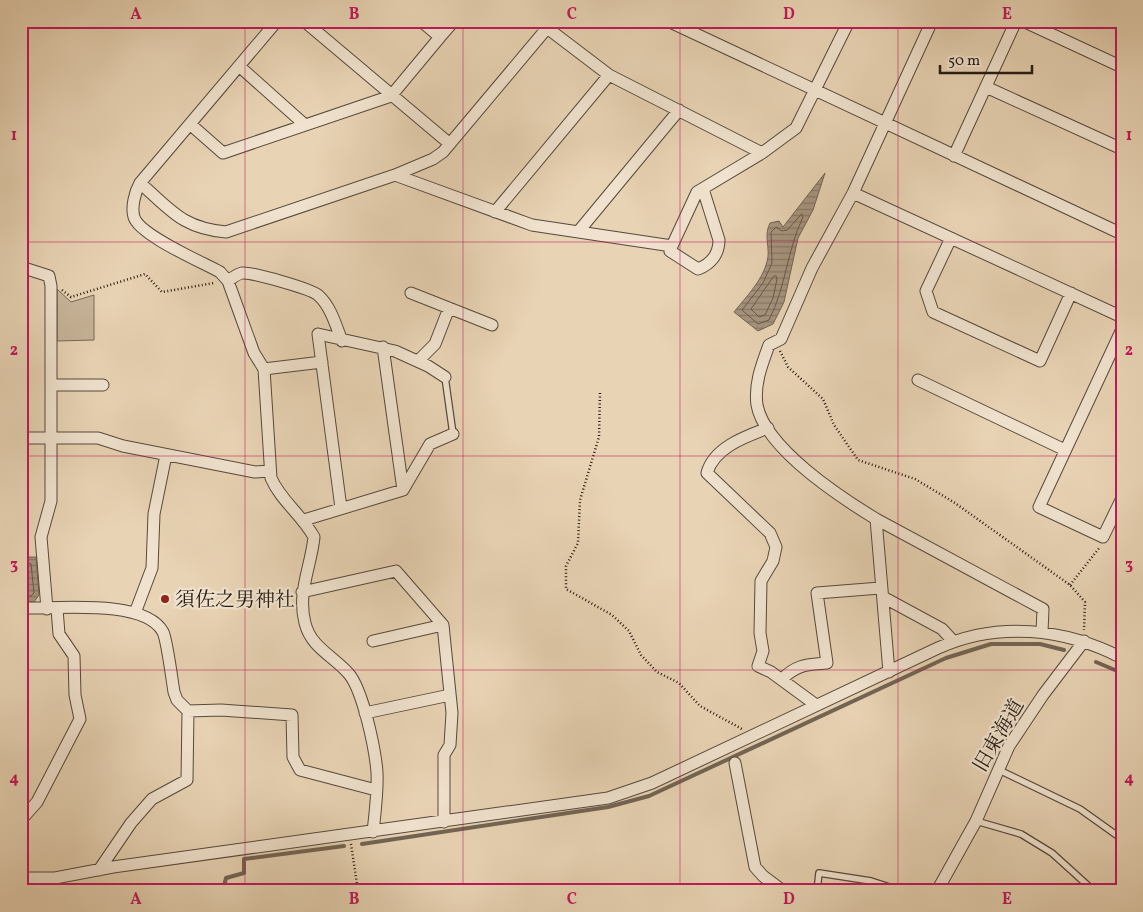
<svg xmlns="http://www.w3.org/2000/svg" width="1143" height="912" font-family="Vollkorn,'Noto Serif JP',serif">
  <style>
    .green { fill: #c7b499; stroke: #766856 }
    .water { fill: url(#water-rules); stroke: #726454 }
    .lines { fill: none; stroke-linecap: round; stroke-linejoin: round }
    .shore { stroke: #665849; stroke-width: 1 }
    .stream { stroke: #726454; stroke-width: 4 }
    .service-casing { stroke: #56493c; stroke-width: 8 }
    .minor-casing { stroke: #56493c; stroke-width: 13 }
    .path { stroke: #251b14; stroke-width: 2.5; stroke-dasharray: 1 2.5; stroke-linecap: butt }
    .service { stroke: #f0e2ce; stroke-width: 5.5 }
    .minor { stroke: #f0e2ce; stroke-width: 11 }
    .grid { fill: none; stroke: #c2185b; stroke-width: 1; stroke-opacity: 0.55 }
    .poi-dot { fill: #8f2418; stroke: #f0e2ce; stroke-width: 2 }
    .labels { text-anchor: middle; stroke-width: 4.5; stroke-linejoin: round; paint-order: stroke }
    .poi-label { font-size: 20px; fill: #251b14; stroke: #f0e2ce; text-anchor: start }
    .street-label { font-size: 20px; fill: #251b14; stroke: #f0e2ce }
    .neatline { fill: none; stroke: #c2185b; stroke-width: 2 }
    .grid-label { font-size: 16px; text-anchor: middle; font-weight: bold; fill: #c2185b }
  </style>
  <defs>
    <pattern id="water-rules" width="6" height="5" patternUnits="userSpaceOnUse" patternTransform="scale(1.25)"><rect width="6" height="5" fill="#a6947e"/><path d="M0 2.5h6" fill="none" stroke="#877866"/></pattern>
  </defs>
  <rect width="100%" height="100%" fill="#e8d3b4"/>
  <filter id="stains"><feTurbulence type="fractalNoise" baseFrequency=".004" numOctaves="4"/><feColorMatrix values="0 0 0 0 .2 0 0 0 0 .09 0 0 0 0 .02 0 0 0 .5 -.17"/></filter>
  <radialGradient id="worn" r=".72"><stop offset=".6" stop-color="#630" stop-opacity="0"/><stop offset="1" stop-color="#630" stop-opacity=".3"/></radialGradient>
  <path class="green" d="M 57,289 L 71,302 L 94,295 L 94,340 L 57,341 Z"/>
  <path class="water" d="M 825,173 L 813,210 L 798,238 L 784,302 L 773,324 L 758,331 L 734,312 C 746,297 762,281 767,262 C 771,248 763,237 770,223 L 779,221 L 783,227 Z
    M 21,541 L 25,544 L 25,557 L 36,557 L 39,595 L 34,602 L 21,601 Z"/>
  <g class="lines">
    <path class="shore" d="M 802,214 L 803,217 C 787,250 786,287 769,320 L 758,324 L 742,310 L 763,283 L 772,263 L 771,232 L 776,227 L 782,231 L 787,230 Z
      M 776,276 L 777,279 L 773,298 L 765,315 L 759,317 L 751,309 L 773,277 Z
      M 21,560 L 31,564 L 34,593 L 31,596 L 21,596"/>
    <path class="stream" d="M 1096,662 L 1122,673
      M 362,844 L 608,807 L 649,796 L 946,658 L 991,644 L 1040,644 L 1064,650
      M 194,891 L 224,886 L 226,878 L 244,873 L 244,859 L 344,846"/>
    <defs>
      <path id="service" d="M 445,377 L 453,434
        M 997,769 L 1080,809 L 1122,839
        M 976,821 L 1021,834 L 1052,853 L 1094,891
        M 817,891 L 819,873 L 871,881 L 902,891"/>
      <path id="minor" d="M 277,21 L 140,183 C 135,192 131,207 134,217 C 139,235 202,262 220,272 L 228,281 L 254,353 L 264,369 L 271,478 C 281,501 302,515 314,537 C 311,567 297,592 305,623 C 311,648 334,656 349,674 C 363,691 375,748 377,772 C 378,791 375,813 373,832
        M 304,21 L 450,144
        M 421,21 L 440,37 L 454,21
        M 538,21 L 609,75 L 762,153
        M 668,21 L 1122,234
        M 1023,21 L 1122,67
        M 239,66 L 304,124
        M 986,87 L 1122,149
        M 190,124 L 223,153 L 391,96 L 440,37
        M 954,156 L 1016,21
        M 395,175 L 532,225 L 672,246 L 697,192 L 762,153 L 796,128 L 849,21
        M 140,183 C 171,210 182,228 226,232 L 395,175 L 433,159 L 443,152 L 553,21
        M 853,193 L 1122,317
        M 495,212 L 609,75
        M 578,232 L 679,110
        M 951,238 L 926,291 L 933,312 L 1040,361 L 1071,293
        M 672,246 L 670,251 L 698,269 C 711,264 719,254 719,240 L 703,189
        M 21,267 L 49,276 L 51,286 L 51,501 L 41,537 L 47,609
        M 228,281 C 232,278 237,274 242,273 C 251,272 313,289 319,296 C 331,307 336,326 342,341
        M 411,293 L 492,325
        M 1122,329 L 1039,507 L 1103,537 L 1122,498
        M 383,347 L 403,490
        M 418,361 L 435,344 L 449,308
        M 264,369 L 322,362
        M 918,380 L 1065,450
        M 51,385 L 103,385
        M 768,428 C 747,436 714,447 707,473 L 770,533 L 776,547 L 773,561 L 761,581 L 760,633 L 763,651 L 758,666 L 771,672 L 816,705
        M 21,438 L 98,438 L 123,446 L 255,472 L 270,471
        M 341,508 L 318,334 L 395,351 L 428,366 L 445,377
        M 876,519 L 1043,609 L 1042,632
        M 304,520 L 403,490 L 430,444 L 453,434
        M 302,592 L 396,571 L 443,625 L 452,713 L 450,745 L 444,755 L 444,822
        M 883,597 L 942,629 L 953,641
        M 21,608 C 54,609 145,598 163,632 C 167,640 172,680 174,692 L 177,700 L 188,711 L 187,780 L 152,799 L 131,823 L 99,870
        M 135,613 L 152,568 L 154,514 L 166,455
        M 373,641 L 443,625
        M 889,672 L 876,519 C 840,497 765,448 757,405 C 754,384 762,364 769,345 L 781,339 L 812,268 L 853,193 L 932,21
        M 782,679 C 798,664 806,665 827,663 L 817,593 L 880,588
        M 188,711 L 221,710 L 292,715 L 293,757 L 300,770 L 376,790
        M 365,713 L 450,695
        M 735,763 L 755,867 L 763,876 L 783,891
        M 21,820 L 37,802 L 80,719 L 75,695 L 74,656 L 59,634 L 57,609
        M 21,878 L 55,878 L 113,867 L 608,798 L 652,783 L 938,648 C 998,621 1064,628 1122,658
        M 937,891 L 976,821 L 1009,746 L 1043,695 L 1084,641
        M 1120,891 L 1122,888"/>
    </defs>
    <use href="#service" class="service-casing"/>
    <use href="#minor" class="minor-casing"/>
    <path class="path" d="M 62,290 L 71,297 L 145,274 L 162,292 L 214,283
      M 780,351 L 788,367 L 823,399 L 834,425 L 858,460 L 915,479 L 955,503 L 1070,585 L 1085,602 L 1084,630
      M 600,393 L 599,437 L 580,500 L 578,543 L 566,566 L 566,589 L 612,615 L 629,631 L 641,655 L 657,672 L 679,683 L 700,706 L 742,729
      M 1070,585 L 1100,547
      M 351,844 L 358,891"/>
    <use href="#service" class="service"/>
    <use href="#minor" class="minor"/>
  </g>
  <path class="grid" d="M 245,21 L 245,891M 463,21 L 463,891M 680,21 L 680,891M 898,21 L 898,891M 21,242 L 1122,242M 21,456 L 1122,456M 21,670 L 1122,670"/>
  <circle class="poi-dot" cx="165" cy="599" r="5"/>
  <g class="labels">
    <g class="poi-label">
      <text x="175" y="606">須佐之男神社</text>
    </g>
    <g class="street-label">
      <text transform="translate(998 735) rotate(-60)" y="7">旧東海道</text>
    </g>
  </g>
  <rect width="1143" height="912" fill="none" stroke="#e8d3b4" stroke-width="55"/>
  <path d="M940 65v8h92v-8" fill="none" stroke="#251b14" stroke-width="2.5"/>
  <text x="948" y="65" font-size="15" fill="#251b14" stroke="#f0e2ce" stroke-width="4" paint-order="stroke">50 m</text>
  <rect x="28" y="28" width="1088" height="856" class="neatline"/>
  <g class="grid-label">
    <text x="136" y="19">A</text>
    <text x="354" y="19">B</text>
    <text x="572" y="19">C</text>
    <text x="789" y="19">D</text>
    <text x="1007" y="19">E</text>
    <text x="14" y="140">1</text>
    <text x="1129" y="140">1</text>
    <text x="14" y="355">2</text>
    <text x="1129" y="355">2</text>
    <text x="14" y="569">3</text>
    <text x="1129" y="569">3</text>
    <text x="14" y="783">4</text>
    <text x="1129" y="783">4</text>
    <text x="136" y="904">A</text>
    <text x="354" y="904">B</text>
    <text x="572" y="904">C</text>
    <text x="789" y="904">D</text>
    <text x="1007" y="904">E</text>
  </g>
  <rect width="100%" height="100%" filter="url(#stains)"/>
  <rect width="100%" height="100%" fill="url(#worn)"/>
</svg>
